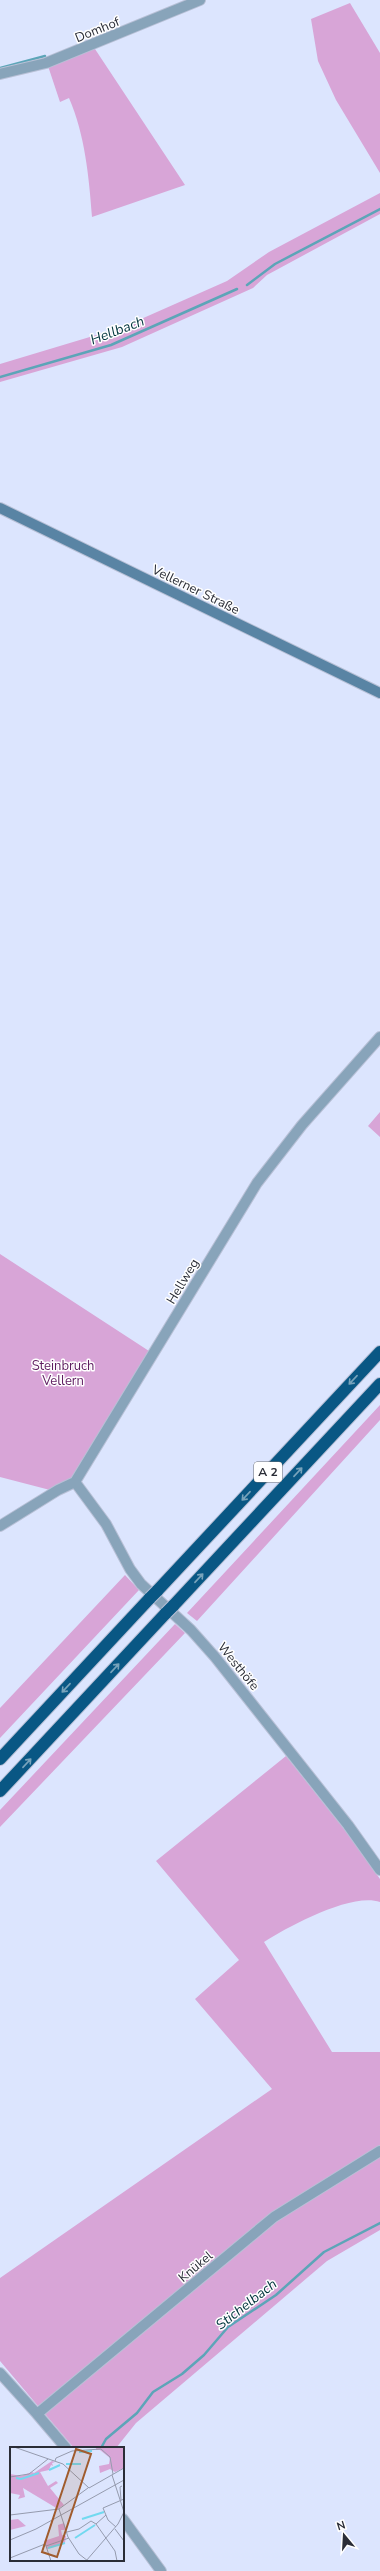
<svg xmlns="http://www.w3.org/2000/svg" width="380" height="2571" font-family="'Nunito Sans',sans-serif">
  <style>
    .green { fill: #d8a5d7 }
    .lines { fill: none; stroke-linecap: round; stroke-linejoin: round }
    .stream { stroke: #5ca5b8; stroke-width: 2.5 }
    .minor-casing { stroke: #b8c0d6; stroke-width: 12 }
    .secondary-casing { stroke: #b8c0d6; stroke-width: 12 }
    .motorway-casing { stroke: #b8c0d6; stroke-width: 14 }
    .minor { stroke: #88a4ba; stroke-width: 10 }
    .secondary { stroke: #5984a4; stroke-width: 10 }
    .motorway { stroke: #095784; stroke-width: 12 }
    .motorway-bridge-casing { stroke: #b8c0d6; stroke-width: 14; stroke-linecap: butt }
    .motorway-bridge { stroke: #095784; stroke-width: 12 }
    .oneway { stroke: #78a3bb }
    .labels { text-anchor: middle; stroke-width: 3; stroke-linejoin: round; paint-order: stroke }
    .shield { fill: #fff; stroke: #6a6c73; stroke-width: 1 }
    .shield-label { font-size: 12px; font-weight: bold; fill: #2a2d37 }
    .street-label { font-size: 13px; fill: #2a2d37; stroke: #fff }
    .park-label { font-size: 13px; fill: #5e1c60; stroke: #fff }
    .water-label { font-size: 14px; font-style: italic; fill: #02353e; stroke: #fff }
    .inset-river { fill: none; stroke: #72d9ef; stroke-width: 2 }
    .inset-road { fill: none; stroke: #959bae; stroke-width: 1 }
    .view { fill: #a05c2e; fill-opacity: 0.15; stroke: #a05c2e; stroke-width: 2 }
    .inset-edge { fill: none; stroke: #2a2d37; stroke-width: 2 }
  </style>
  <rect width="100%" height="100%" fill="#dce5fe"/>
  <path class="green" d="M 350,3 L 380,53 L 380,173 L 336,100 L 318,61 L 311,19 Z
    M 93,46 L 185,185 L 92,217 C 89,177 85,135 69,98 L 60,102 L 48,66 Z
    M 380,193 L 380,214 L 267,275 L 253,288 L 122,347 L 0,382 L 0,364 L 123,327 L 227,281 L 269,252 Z
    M 380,1112 L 380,1137 L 368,1126 Z
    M 0,1254 L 149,1351 L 75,1482 L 50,1490 L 0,1477 Z
    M 380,1405 L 380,1420 L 197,1621 L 187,1613 Z
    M 125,1575 L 139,1590 L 0,1738 L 0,1708 Z
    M 175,1624 L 185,1633 L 0,1827 L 0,1810 Z
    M 286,1756 L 352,1839 L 380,1879 L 380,1902 C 352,1892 289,1926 264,1942 L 332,2052 L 380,2052 L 380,2145 L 270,2214 L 38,2406 L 0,2361 L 0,2278 L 272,2089 L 195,1999 L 239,1960 L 156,1861 Z
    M 380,2157 L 380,2230 L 327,2261 L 136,2423 L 116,2448 L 74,2448 L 45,2414 L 276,2222 Z"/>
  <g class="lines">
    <path class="stream" d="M 0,68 L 45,56
      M 247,285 L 275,264 L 380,209
      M 0,377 L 111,345 L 237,289
      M 101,2448 L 106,2439 L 137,2413 L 153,2392 L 182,2374 L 204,2355 L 228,2327 L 276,2295 L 324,2252 L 380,2223"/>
    <defs>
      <path id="minor" d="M 0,74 L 46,63 L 200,0
        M 75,1482 L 106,1524 L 130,1569 L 141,1584 L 191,1630 L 215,1657 L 348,1825 L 380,1870
        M 0,1526 L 58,1490 L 75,1482 L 257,1183 L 302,1125 L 380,1037
        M 0,2373 L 37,2414 L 274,2217 L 380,2151
        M 37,2414 L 66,2448
        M 123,2519 L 161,2571"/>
      <path id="secondary" d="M 0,508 L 380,693"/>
      <path id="motorway" d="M 157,1591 L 380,1352
        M 173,1606 L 380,1384
        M 0,1759 L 150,1598
        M 0,1791 L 166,1613"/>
    </defs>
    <use href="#minor" class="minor-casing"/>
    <use href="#secondary" class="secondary-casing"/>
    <use href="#motorway" class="motorway-casing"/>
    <use href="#minor" class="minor"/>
    <use href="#secondary" class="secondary"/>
    <use href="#motorway" class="motorway"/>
    <defs>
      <path id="motorway-bridge" d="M 150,1598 L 157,1591
        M 166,1613 L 173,1606"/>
    </defs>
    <use href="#motorway-bridge" class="motorway-bridge-casing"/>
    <use href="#motorway-bridge" class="motorway-bridge"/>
  </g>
  <defs><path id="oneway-shaft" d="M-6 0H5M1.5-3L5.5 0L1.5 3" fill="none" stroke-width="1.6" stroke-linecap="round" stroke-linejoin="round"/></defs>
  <g class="oneway">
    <use href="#oneway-shaft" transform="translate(353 1380) rotate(133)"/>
    <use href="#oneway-shaft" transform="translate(298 1472) rotate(-47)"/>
    <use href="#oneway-shaft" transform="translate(246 1496) rotate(133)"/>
    <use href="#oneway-shaft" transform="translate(199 1578) rotate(-47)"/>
    <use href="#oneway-shaft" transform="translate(115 1668) rotate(-47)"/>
    <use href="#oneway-shaft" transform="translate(66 1688) rotate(133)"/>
    <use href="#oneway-shaft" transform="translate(27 1763) rotate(-47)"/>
  </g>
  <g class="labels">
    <rect class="shield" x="254" y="1462" width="28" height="20" rx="3"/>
    <g class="shield-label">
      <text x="268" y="1476">A 2</text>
    </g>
    <g class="street-label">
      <text transform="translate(97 29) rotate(-22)" y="5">Domhof</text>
      <text transform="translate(196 589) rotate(26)" y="5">Vellerner Straße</text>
      <text transform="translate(182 1281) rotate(-59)" y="5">Hellweg</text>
      <text transform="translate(239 1666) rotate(51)" y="5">Westhöfe</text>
      <text transform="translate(195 2266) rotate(-40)" y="5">Knükel</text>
    </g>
    <g class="park-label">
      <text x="63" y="1370">Steinbruch<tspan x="63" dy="15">Vellern</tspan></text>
    </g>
    <g class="water-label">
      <text transform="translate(117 330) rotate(-21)" y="5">Hellbach</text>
      <text transform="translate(246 2304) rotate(-38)" y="5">Stichelbach</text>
    </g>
  </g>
  <g transform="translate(10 2447)">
    <rect width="114" height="114" fill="#dce5fe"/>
    <path d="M 86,0 L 114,0 L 114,21 L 105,25 L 100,22 L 90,26 L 89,19 L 99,17 L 100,11 L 90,3 L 86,3 ZM 42,14 L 45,15 L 42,16 L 43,19 L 41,18 L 39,23 L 30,25 L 38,39 L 46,34 L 48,36 L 40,41 L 54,58 L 48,62 L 13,41 L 15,50 L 8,52 L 10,48 L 0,46 L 0,27 L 11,29 L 22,25 L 24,26 ZM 8,72 L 16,79 L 0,83 L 0,73 ZM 54,76 L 56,83 L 51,83 L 52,88 L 56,89 L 55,96 L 37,102 L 34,94 L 49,89 L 48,78 Z" fill="#d8a5d7"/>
    <path class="inset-river" d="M 69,5 L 82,4M 56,17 L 71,17M 39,23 L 50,18M 6,31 L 11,32 L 29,26M 72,72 L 94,65M 65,91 L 85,78M 38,101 L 55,96"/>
    <path class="inset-road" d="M 4,0 L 53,17 L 79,41 L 114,21M 91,2 L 100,10 L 103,27M 45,14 L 46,11 L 62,4 L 91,2M 0,30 L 19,27 L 38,12M 111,53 L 110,40 L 112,39M 49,62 L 58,90 L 69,107 L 78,114M 0,68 L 49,62 L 78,41M 86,77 L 105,104 L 107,114M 86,77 L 96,68M 106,80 L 98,73 L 93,61 L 114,52M 105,82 L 114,94M 57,85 L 69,82 L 81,74 L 86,77M 0,93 L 26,82 L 114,33M 36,99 L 41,114M 0,111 L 35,97 L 36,99 L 59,91M 76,114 L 108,77 L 114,65 L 102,28"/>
    <path class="view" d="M 66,2 L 81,7 L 47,110 L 32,105 Z"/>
    <rect width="114" height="114" class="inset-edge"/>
  </g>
  <g transform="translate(344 2535) rotate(342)" stroke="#ffffff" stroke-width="3" paint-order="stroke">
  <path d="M0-3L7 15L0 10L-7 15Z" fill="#2a2d37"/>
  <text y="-6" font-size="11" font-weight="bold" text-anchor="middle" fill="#2a2d37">N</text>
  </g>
</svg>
